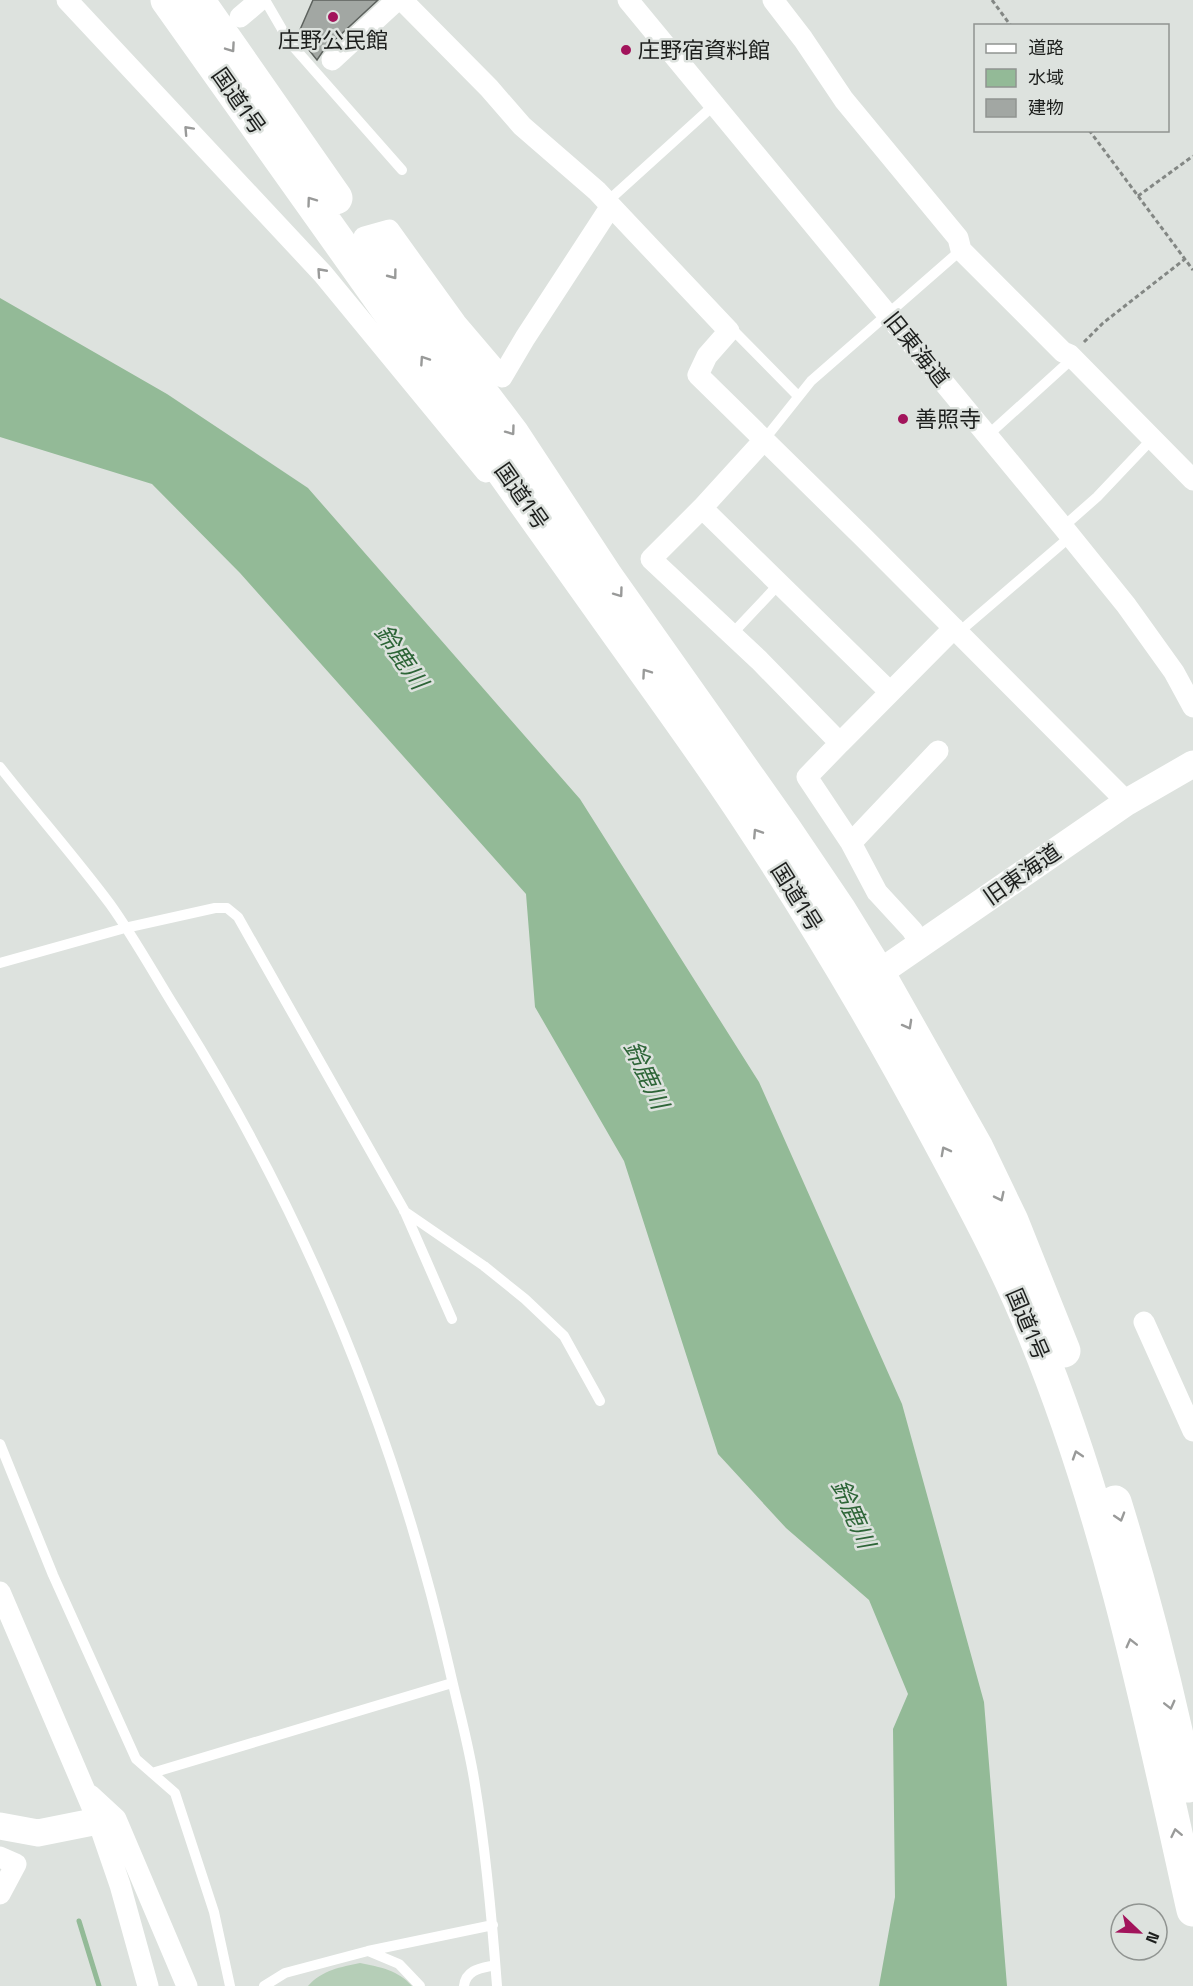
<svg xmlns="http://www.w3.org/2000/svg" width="1193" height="1986" font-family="'Space Grotesk','Noto Sans JP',sans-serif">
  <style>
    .green { fill: #b5ceb7 }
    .water { fill: #93ba97 }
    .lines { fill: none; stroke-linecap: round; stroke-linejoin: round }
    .stream { stroke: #93ba97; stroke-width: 5 }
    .building { fill: #a2a7a3; stroke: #5d625e; stroke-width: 1.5 }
    .path { stroke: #838784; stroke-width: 3; stroke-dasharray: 4.5 3; stroke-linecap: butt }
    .service { stroke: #fff; stroke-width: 10 }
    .minor { stroke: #fff; stroke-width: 21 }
    .tertiary { stroke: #fff; stroke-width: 27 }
    .trunk { stroke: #fff; stroke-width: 33 }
    .oneway { stroke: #999a99 }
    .poi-dot { fill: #a2145b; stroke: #dde2de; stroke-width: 2 }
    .labels { text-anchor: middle; stroke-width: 5; stroke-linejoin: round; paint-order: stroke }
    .poi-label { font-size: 22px; fill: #1d1f1d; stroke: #dde2de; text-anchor: start }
    .street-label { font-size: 22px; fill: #1d1f1d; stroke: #dde2de }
    .water-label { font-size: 24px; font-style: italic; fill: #2d6537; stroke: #dde2de }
  </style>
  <rect width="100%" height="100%" fill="#dde2de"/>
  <path class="green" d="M 360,1963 C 380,1967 398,1970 412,1986 L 308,1986 C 322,1970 341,1967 360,1963 Z"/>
  <path class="water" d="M 0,298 L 167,394 L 308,488 L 580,799 L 759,1082 L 902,1404 L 984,1702 L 1007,1986 L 879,1986 L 895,1897 L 893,1729 L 908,1694 L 869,1600 L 786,1528 L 718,1454 L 624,1161 L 535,1007 L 526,894 L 240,573 L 152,484 L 0,437 Z"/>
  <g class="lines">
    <path class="stream" d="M 79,1921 L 99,1986"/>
  </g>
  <path class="building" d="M 313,0 L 378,0 L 323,51 L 317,60 L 300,39 L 299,32 Z"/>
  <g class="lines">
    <path class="path" d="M 992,0 L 1011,26
      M 1089,130 L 1193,270
      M 1138,196 L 1193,156
      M 1084,342 L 1103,323 L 1185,259"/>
    <path class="service" d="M 265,0 L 290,43 L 402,170
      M 608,201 L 714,105
      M 729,331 L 735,332 L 798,396
      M 988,435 L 1073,358
      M 764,440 L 811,381 L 961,250
      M 1063,527 L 1097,497 L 1152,439
      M 959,632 L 1071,536
      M 732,634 L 779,584
      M 0,767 C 36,813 75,857 110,904 C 133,936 153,972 174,1006 C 304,1211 395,1431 449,1667 C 458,1707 469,1745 475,1785 C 486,1852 492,1919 497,1986
      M 0,963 L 125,928 L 215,908 L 227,908 L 238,917 L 404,1210 L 452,1319
      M 404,1211 L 484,1266 L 525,1299 L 564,1336 L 600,1401
      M 0,1444 L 53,1575 L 136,1759 L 175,1793 L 214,1912 L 230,1986
      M 152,1773 L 452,1683
      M 368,1951 L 399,1964 L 420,1986
      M 264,1986 L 285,1973 L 368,1951 L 493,1925
      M 464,1986 C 466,1969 482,1968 495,1965"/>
    <path class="minor" d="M 67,0 L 323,274 L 486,472
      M 628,0 L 1063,527 L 1126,605 L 1174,672 L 1193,707
      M 773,0 L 803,39 L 844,100 L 958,238 L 961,250 L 1063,352 L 1070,355 L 1193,480
      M 240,17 L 260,0
      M 332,60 L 396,1
      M 611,206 L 729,331 L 707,356 L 698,375 L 864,538 L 1127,802
      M 364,237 L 389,230 L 456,323 L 502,377 L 525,338 L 611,206 L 597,191 L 522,126 L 489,88 L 403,1 L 395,0
      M 764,440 L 702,508 L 651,559 L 759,660 L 840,743 L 954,628
      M 702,508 L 890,692
      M 840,743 L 807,777 L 851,843 L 877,892 L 912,930 L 921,944
      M 851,843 L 938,751
      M 1144,1322 L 1193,1431
      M 0,1592 L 98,1821 L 120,1885 L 148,1986
      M 90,1795 L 116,1819 L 187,1986
      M 0,1857 L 16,1864 L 0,1894"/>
    <path class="tertiary" d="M 863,984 L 1127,802 L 1193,764
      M 0,1826 L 38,1833 L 98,1821"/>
    <path class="trunk" d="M 167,0 C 313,202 457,406 601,610 C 652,682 705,753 753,827 C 820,928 881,1032 938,1139 C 973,1204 1008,1269 1035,1337 C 1110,1521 1150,1717 1193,1910
      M 198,0 L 336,198
      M 373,249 L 513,434 L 607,577 L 785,829 L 839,909 L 879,974 L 976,1146 L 1012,1221 L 1064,1351
      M 1115,1502 C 1144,1595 1168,1690 1188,1786"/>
  </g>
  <defs><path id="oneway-chevron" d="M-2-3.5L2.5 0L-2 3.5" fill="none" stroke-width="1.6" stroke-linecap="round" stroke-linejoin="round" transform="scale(1.5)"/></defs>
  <g class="oneway">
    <use href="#oneway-chevron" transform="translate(231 48) rotate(55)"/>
    <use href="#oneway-chevron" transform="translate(188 130) rotate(-133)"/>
    <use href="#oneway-chevron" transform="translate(311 201) rotate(-126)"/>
    <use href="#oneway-chevron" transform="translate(321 272) rotate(-132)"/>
    <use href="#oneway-chevron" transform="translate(393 275) rotate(53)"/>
    <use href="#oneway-chevron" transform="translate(424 360) rotate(-124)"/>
    <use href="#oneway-chevron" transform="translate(511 431) rotate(54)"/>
    <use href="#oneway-chevron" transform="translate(619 593) rotate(54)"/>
    <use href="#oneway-chevron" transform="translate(646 673) rotate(-125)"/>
    <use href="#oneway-chevron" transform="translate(757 833) rotate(-123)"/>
    <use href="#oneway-chevron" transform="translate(908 1025) rotate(61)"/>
    <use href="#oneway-chevron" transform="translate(945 1151) rotate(-118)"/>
    <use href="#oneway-chevron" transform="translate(1000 1197) rotate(64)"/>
    <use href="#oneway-chevron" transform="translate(1077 1455) rotate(-108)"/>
    <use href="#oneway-chevron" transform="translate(1120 1517) rotate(73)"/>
    <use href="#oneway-chevron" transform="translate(1131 1643) rotate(-104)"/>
    <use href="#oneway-chevron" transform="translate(1170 1705) rotate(76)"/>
    <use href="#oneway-chevron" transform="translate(1176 1833) rotate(-102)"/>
  </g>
  <g class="poi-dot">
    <circle cx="333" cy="17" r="6"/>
    <circle cx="626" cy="50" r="6"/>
    <circle cx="903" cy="419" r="6"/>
  </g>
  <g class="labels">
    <g class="poi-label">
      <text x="333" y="48" text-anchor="middle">庄野公民館</text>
      <text x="638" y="58">庄野宿資料館</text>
      <text x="915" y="427">善照寺</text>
    </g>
    <g class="street-label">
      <text transform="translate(239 101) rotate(55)" y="8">国道1号</text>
      <text transform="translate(917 349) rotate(51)" y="8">旧東海道</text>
      <text transform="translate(522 496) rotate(55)" y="8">国道1号</text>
      <text transform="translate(1022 874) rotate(-35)" y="8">旧東海道</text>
      <text transform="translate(797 897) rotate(58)" y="8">国道1号</text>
      <text transform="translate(1028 1324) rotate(67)" y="8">国道1号</text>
    </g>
    <g class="water-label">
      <text transform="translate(401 657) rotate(55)" y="8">鈴鹿川</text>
      <text transform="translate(646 1075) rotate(65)" y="8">鈴鹿川</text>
      <text transform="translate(853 1514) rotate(66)" y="8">鈴鹿川</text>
    </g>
  </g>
  <rect x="974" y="24" width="195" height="108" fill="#dde2de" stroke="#909491" stroke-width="1.5"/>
  <rect x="986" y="44" width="30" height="9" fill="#ffffff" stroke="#909491" stroke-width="1.5"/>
  <text x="1028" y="54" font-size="18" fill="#1d1f1d">道路</text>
  <rect x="986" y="69" width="30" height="18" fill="#93ba97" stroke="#909491" stroke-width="1.5"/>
  <text x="1028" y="84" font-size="18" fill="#1d1f1d">水域</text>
  <rect x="986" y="99" width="30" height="18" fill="#a2a7a3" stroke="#909491" stroke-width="1.5"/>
  <text x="1028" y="114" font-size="18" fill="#1d1f1d">建物</text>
  <g transform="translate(1139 1932) rotate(113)"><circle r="28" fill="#dde2de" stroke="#909491" stroke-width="1.5"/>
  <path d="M0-4.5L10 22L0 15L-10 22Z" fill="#a2145b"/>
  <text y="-9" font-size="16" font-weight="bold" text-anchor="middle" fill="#1d1f1d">N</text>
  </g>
</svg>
